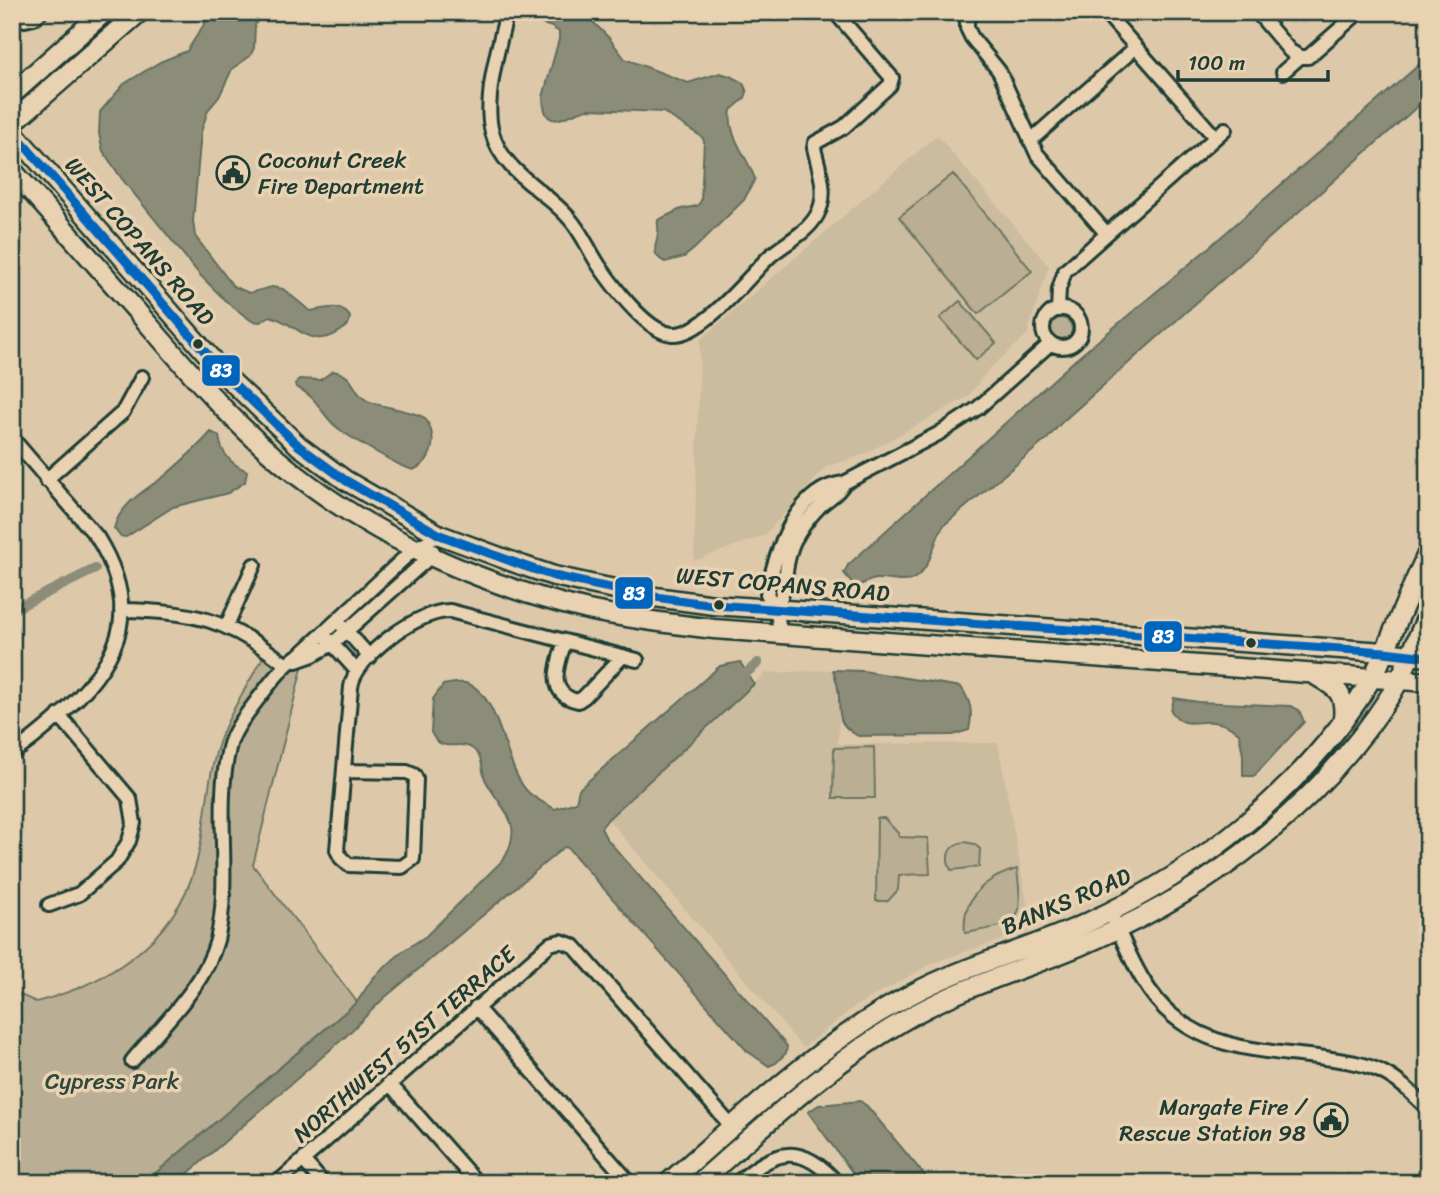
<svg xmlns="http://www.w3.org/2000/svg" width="1440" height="1195" font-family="Sriracha,sans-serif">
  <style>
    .built { fill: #ccbc9f }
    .green { fill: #baaf94; stroke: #6c7664; stroke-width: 2 }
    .water { fill: #8c8d78; stroke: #606d5d; stroke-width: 2 }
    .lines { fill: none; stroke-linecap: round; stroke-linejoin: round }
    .canal { stroke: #8c8d78; stroke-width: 10 }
    .street-casing { stroke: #1f3d34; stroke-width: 18 }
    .secondary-casing { stroke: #1f3d34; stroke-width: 23 }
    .primary-casing { stroke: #1f3d34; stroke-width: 24 }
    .street { stroke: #e9d2b2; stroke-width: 12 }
    .secondary { stroke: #e9d2b2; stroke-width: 18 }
    .primary { stroke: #e9d2b2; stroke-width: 19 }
    .bus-1-casing { stroke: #e9d2b2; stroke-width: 14 }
    .bus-1 { stroke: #0065bd; stroke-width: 9 }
    .bus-dot { fill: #1f3d34; stroke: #e9d2b2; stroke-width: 2.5 }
    .labels { text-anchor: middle; stroke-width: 7; stroke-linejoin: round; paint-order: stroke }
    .poi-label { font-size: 23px; fill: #1f3d34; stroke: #e9d2b2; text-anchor: start }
    .street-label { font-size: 23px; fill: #1f3d34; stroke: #e9d2b2 }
    .park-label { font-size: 23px; fill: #2e483e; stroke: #e9d2b2 }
    .line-badge { stroke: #e9d2b2; stroke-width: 2.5 }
    .badge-label { font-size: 19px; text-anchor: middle; font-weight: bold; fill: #fff }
  </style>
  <rect width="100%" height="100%" fill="#ddc9aa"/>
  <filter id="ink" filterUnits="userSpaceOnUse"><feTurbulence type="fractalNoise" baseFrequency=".0143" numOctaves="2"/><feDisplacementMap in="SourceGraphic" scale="14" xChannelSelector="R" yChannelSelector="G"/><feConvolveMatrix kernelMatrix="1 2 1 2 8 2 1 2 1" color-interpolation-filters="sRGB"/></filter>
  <g filter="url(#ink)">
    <path class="built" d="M 937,135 L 1049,266 L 1027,335 L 987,371 L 968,397 L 865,454 L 826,467 L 765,535 L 694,561 L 700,340 Z
      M 833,670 L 840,695 L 838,744 L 998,743 L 1032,930 L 935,962 L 854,1007 L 803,1048 L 608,819 L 766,673 Z"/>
    <path class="green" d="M 953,174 L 1032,271 L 978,314 L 899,217 Z
      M 960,301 L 996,343 L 976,360 L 940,318 Z
      M1050 329a11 11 0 1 1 22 0a11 11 0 1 1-22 0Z
      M 263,657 L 302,668 L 253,865 L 357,1002 L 144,1183 L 12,1183 L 12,991 L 36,1002 C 117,981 184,934 200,847 C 207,811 208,772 221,737 C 231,710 249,683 263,657 Z
      M 874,747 L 875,798 L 833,798 L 834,748 Z
      M 877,818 L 884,818 L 898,833 L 899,837 L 928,838 L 930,874 L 899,875 L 898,890 L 888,901 L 876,901 Z
      M 965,842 L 974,844 L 980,849 L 979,867 L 951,870 C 944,856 949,844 965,842 Z
      M 1017,869 C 1024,927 1020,923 965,933 C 961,898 985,878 1017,869 Z"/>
    <path class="water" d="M 212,12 L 262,12 L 255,25 L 254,48 L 250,56 L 232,69 L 219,97 L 208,110 L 201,132 L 193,221 L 195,236 L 233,286 L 249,293 L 272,287 L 283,289 L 310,311 C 325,309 340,302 350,317 L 348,325 C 313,356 300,324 270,316 L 260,322 L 252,321 L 229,304 L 200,275 L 122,179 L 103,151 L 99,134 L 100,112 L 124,84 L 160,62 L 187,51 Z
      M 536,12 L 583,12 L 609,38 L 625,59 L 688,83 L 720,73 L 730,76 L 743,83 L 747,92 L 745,98 L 731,110 C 727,137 747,155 755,179 L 744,200 L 694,249 L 684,257 L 665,262 C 649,254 657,245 658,232 C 659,228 657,224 658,220 L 681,209 L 697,206 L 701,201 L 704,141 L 702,137 L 663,112 L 588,109 C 569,112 544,137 543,97 L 559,39 L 559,32 L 552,27 L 539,23 Z
      M 1428,57 L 1428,97 L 1061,423 L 1048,438 L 944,525 C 935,538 934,553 926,566 C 911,590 898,578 876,579 C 869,580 862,585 855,586 L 844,573 L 848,565 L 1074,361 L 1206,250 Z
      M 333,371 C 356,375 351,391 366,400 C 379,408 407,408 425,418 C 438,437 434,461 413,470 L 402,466 C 381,455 358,443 339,429 C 319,414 321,399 296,387 L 295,384 L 299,379 L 320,380 Z
      M 211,432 L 219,436 C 221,454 231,464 247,471 L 245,482 L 228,493 L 173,507 L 126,537 L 120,536 L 114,528 C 121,502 147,490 167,474 C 182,461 198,447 211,432 Z
      M 740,662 L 754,684 L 608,819 L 601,828 L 606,838 L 787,1046 L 786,1053 L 776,1063 L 769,1066 L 747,1051 L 568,848 L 564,847 L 383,999 L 346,1036 L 177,1183 L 144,1183 L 357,1002 L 373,978 L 403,951 L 426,936 L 504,859 C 526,820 500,810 485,779 C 481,769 484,757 473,749 C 458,738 442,756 431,732 L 433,699 L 443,685 C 451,684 461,681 469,684 C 502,699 504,768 528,792 C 535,799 546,804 555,809 L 576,802 L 579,789 L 720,666 Z
      M 833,670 L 863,671 L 961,687 C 971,702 973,712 969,730 L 953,735 L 858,736 C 838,724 840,719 839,698 C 839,689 836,679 833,670 Z
      M 1174,698 L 1198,702 L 1291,706 L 1299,710 L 1304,722 L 1254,776 L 1243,776 L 1243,755 L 1239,733 C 1230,727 1224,723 1213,722 C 1195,720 1185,730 1171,711 Z
      M 860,1101 L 867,1106 L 931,1183 L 860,1183 L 808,1112 L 819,1105 Z"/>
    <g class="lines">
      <path class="canal" d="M 12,610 L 95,569
        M 738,680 L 758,663"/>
      <defs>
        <path id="street" d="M 13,12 L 25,20 L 34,18 L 41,12
          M 507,12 C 499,45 483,100 492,132 C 502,172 544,189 569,218 C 582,232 589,251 600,267 C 614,287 647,332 672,334 C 702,337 749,276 770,256 C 785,243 807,233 817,215 C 829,194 819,170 814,148 L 815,143 L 844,127 L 890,85 L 892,78 L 835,12
          M 972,12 L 967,20 L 967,28 L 972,38 L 999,71 L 1037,154 L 1106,233
          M 1105,12 L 1215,137
          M 1257,12 L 1290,51 L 1300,57
          M 1283,72 L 1300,57 L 1308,57 L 1359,12
          M 1030,141 L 1135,48
          M1043 328a19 19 0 1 1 38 0a19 19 0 1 1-38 0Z
          M 1058,310 L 1059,289 L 1065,271 L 1225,129
          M 12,438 L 97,537 C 140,607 124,655 67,709 C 50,724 32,741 12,753
          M 46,480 L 123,412 L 142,377
          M 776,609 C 788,588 783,563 794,541 C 801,528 811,515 821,505 C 830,497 838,494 844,483
          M 121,610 C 192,611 229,619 285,664
          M 227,625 L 254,565
          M 342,626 L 370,657
          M 781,634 L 776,609 L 767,594 C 775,554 795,488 844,483 L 938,434 L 978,408 L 1051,343
          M 328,639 L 356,670
          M 565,641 C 558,663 545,694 578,701 L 584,697 L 623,656
          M 296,661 L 313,655 L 332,644 L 431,556 L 433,551
          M 344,771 L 407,772 L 414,775 L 416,779 L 413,859 L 402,867 L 349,865 L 341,858 L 337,850 L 351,687 C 355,656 419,610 450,611 L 637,660
          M 49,905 L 79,894 L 117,861 L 129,841 L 134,823 L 130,799 L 59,715
          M 1110,912 C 1127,948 1142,991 1173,1016 C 1217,1052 1272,1051 1325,1058 C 1345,1061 1364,1063 1382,1072 C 1400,1081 1414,1095 1428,1109
          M 476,1007 L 630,1183
          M 132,1061 C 162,1025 205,986 217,940 C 232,877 214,811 229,748 C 233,730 247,714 258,699 C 272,681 283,665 302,653 L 415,548 L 440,535
          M 389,1083 L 477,1183
          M 303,1160 L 323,1183
          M 277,1183 L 550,944 L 561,941 L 574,946 L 732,1127
          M 737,1183 C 776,1149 801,1142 837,1183"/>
        <path id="secondary" d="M 12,131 L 228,378 L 299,446 L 345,480 L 440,535 L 524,566 L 554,576 L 595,585 L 655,597 L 714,605 L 1384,652 L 1428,657
          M 12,170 C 58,221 103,273 149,325 C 198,382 248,440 310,485 C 391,545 490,587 588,610 C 630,619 672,624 714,629 L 1428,682
          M 1313,674 C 1335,687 1346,691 1343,719
          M 668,1183 C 745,1116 820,1043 910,995 C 967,964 1029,950 1087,923 C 1201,870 1307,787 1372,678 C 1379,667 1382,655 1388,644 C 1401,613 1414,582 1428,552
          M 699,1183 C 768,1122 835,1059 915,1014 C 973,982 1036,966 1096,939 C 1213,888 1320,804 1390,696 C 1405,673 1415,641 1428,615"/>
        <path id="primary" d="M 12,94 L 104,12
          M 12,123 L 139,12"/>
      </defs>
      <use href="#street" class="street-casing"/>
      <use href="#secondary" class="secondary-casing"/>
      <use href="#primary" class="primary-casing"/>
      <use href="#street" class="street"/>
      <use href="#secondary" class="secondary"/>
      <use href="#primary" class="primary"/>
      <defs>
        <path id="bus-1" d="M 12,131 L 228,378 L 299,446 L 345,480 L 440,535 L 524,566 L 554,576 L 595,585 L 655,597 L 714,605 L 1384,652 L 1428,657"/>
      </defs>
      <use href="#bus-1" class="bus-1-casing"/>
      <use href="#bus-1" class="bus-1"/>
    </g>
  </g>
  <defs>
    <symbol id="civic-ring" viewBox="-11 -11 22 22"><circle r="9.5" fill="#e9d2b2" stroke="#1f3d34" stroke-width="1.5"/><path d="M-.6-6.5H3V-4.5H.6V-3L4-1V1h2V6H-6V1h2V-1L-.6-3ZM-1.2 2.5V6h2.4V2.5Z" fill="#1f3d34"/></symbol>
  </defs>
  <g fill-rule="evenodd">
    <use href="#civic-ring" x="214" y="154" width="38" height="38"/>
    <use href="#civic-ring" x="1312" y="1101" width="38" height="38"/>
  </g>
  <g class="bus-dot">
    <circle cx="198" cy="344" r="6"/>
    <circle cx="719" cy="605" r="6"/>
    <circle cx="1251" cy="643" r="6"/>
  </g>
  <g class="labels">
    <g class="poi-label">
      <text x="258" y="168">Coconut Creek<tspan x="258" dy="26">Fire Department</tspan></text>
      <text x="1306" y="1115" text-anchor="end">Margate Fire /<tspan x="1306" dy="26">Rescue Station 98</tspan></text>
    </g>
    <g class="street-label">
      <text transform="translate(140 241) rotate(49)" y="8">WEST COPANS ROAD</text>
      <text transform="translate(783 584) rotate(5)" y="8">WEST COPANS ROAD</text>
      <text transform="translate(1066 901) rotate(-23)" y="8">BANKS ROAD</text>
      <text transform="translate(404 1044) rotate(-41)" y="8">NORTHWEST 51ST TERRACE</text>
    </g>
    <g class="park-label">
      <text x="112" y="1089">Cypress Park</text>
    </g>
  </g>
  <g class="line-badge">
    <rect x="201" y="354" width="40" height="33" rx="7" fill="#0065bd"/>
    <rect x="614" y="576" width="40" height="34" rx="7" fill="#0065bd"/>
    <rect x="1143" y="620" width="40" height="33" rx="7" fill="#0065bd"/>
  </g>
  <g class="badge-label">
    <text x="221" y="377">83</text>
    <text x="634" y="600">83</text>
    <text x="1163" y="643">83</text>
  </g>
  <rect width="1440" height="1195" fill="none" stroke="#e9d2b2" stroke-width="42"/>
  <rect x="21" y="21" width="1398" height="1153" fill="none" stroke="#1f3d34" stroke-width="2.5" filter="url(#ink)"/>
  <path d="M1178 70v10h150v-10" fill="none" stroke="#1f3d34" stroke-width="3.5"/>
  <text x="1188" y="70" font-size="21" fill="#1f3d34" stroke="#e9d2b2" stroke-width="5" paint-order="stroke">100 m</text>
</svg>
